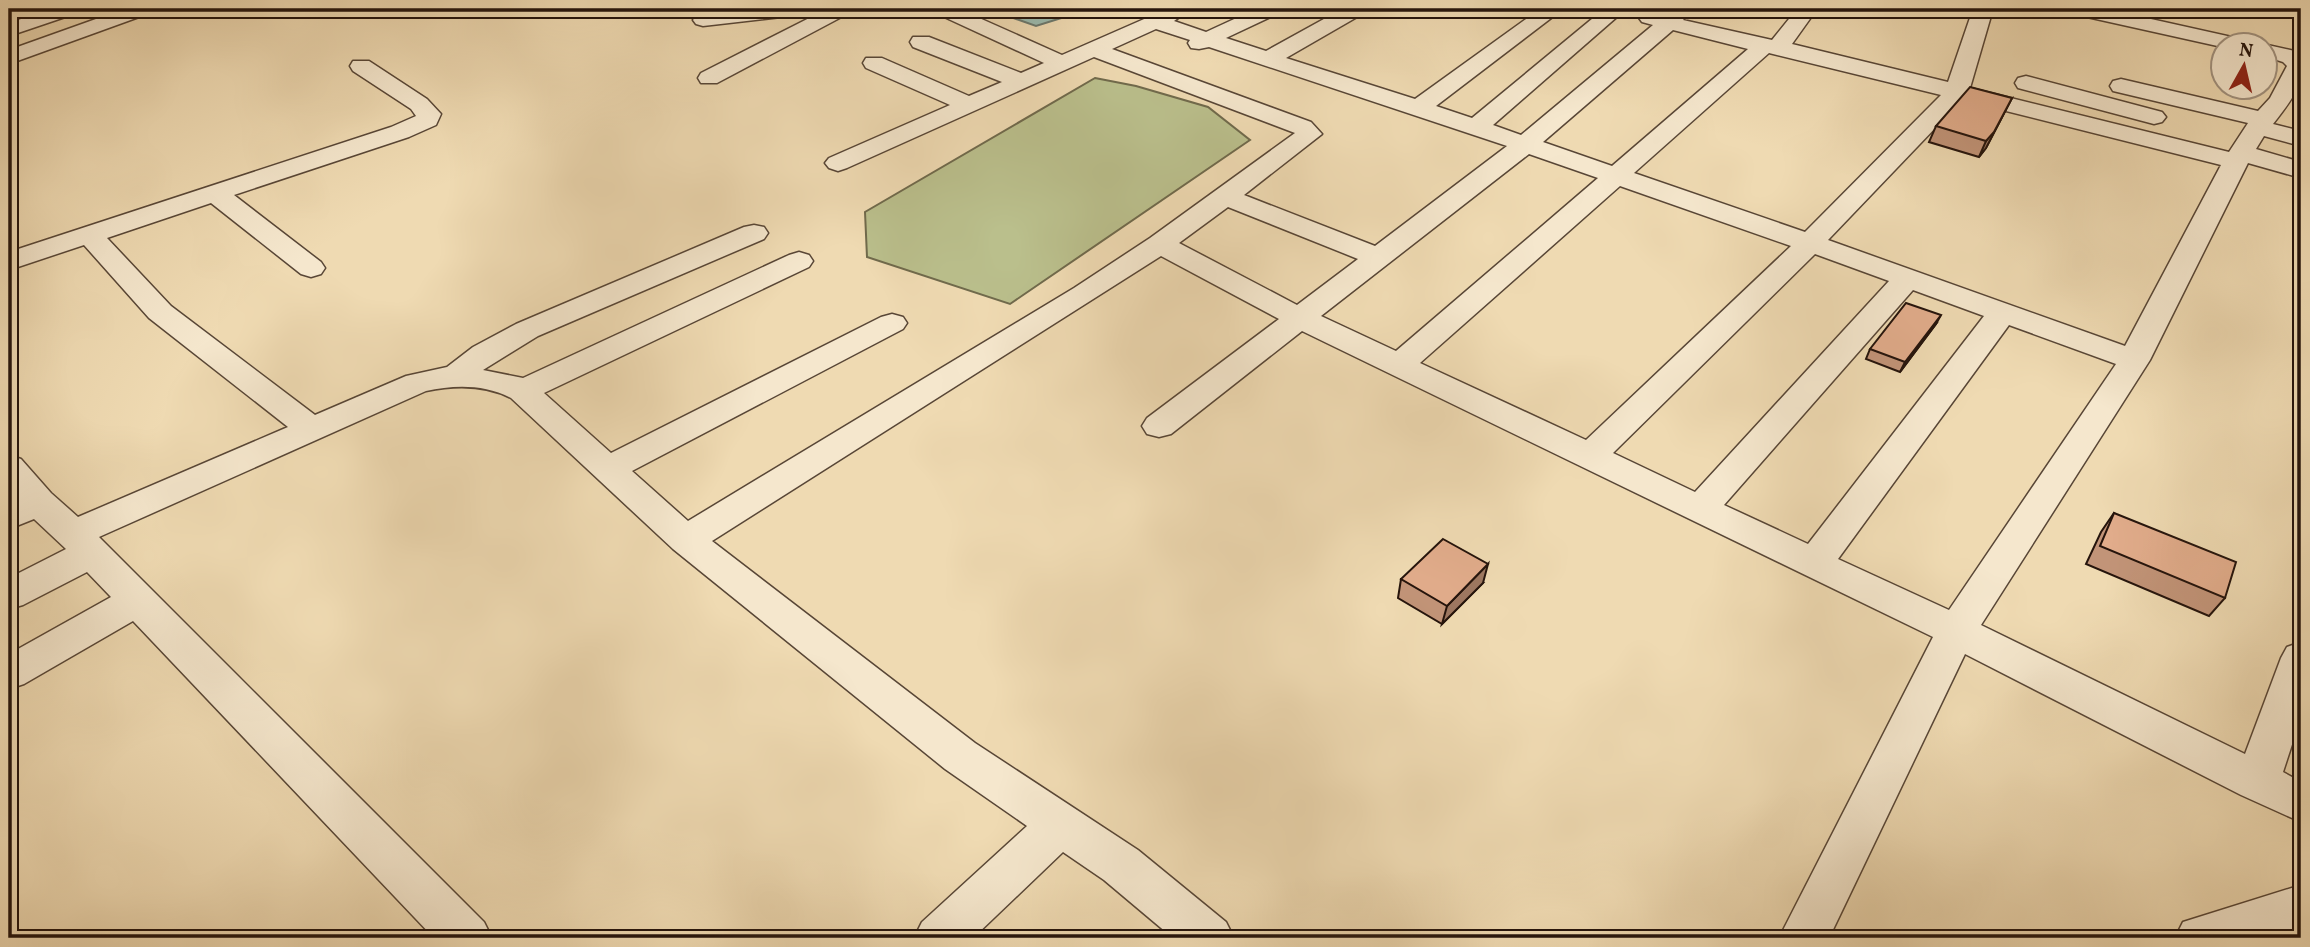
<svg xmlns="http://www.w3.org/2000/svg" width="2310" height="947" font-family="Vollkorn,serif">
  <style>
    .green { fill: #babf8c; stroke: #706a4c; stroke-width: 2 }
    .water { fill: #9abaae; stroke: #6b786d; stroke-width: 2 }
    .lines { fill: none; stroke-linecap: round; stroke-linejoin: round }
    .minor-casing { stroke: #584636; stroke-width: 3 }
    .minor { fill: #f5e7cd; fill-rule: evenodd }
    .wall { fill: #c29478; stroke: #25140c; stroke-width: 2 }
    .shaded-wall { fill: #9e7861; stroke: #25140c; stroke-width: 2 }
    .building { fill: #e1ac8b; stroke: #25140c; stroke-width: 2 }
  </style>
  <rect width="100%" height="100%" fill="#efdab2"/>
  <filter id="stains"><feTurbulence type="fractalNoise" baseFrequency=".00286" numOctaves="4"/><feColorMatrix values="0 0 0 0 .2 0 0 0 0 .09 0 0 0 0 .02 0 0 0 .5 -.17"/></filter>
  <radialGradient id="worn" r=".72"><stop offset=".6" stop-color="#630" stop-opacity="0"/><stop offset="1" stop-color="#630" stop-opacity=".3"/></radialGradient>
  <path class="green" d="M 1095,78 L 1136,86 L 1208,107 L 1250,140 L 1010,304 L 867,257 L 865,212 Z"/>
  <path class="water" d="M 988,9 L 1079,9 L 1074,14 L 1036,26 Z"/>
  <g class="lines">
    <defs>
      <path id="minor" d="M 51,9 L 80,9 L 77,13 L 9,36 L 9,23 Z
        M 124,9 L 153,9 L 150,13 L 9,64 L 9,50 Z
        M 747,9 L 809,9 L 806,13 L 799,15 L 703,26 L 696,24 L 693,20 L 696,16 Z
        M 827,9 L 852,9 L 849,13 L 717,83 L 701,83 L 698,78 L 701,73 Z
        M 941,9 L 959,9 L 1062,55 L 1167,9 L 1182,9 L 1185,13 L 1174,21 L 1206,32 L 1256,9 L 1282,9 L 1279,13 L 1226,38 L 1266,51 L 1342,9 L 1367,9 L 1364,13 L 1286,58 L 1415,99 L 1540,9 L 1563,9 L 1436,106 L 1472,118 L 1604,9 L 1626,9 L 1493,125 L 1521,135 L 1653,25 L 1642,22 L 1639,18 L 1642,14 L 1649,12 L 1664,15 L 1671,9 L 1692,9 L 1683,20 L 1772,40 L 1797,9 L 1817,9 L 1792,44 L 1948,82 L 1973,9 L 1993,9 L 1970,88 L 2229,152 L 2248,123 L 2113,91 L 2110,86 L 2113,81 L 2121,79 L 2258,111 L 2270,98 L 2287,66 L 2283,62 L 2264,56 L 2264,46 L 2222,47 L 2078,15 L 2071,13 L 2068,9 L 2106,9 L 2299,52 L 2301,55 C 2301,90 2294,97 2273,124 L 2301,131 L 2301,146 L 2264,136 L 2256,149 L 2301,162 L 2301,178 L 2248,163 L 2150,360 L 1981,625 L 2245,754 L 2281,658 L 2287,647 L 2301,642 L 2301,717 L 2283,772 L 2301,782 L 2301,822 L 2241,795 L 1965,654 L 1829,938 L 1779,938 L 1933,637 L 1302,331 L 1171,434 L 1159,437 L 1147,434 L 1142,426 L 1147,418 L 1279,319 L 1161,256 L 712,541 L 975,743 L 1138,850 L 1226,922 L 1234,938 L 1173,938 L 1104,880 L 1063,852 L 973,938 L 914,938 L 922,922 L 1027,826 L 945,769 L 673,549 L 511,398 C 484,384 454,385 426,391 L 99,537 L 484,922 L 492,938 L 434,938 L 133,621 L 24,684 L 9,689 L 9,654 L 111,597 L 87,572 L 23,605 L 9,609 L 9,578 L 66,549 L 34,519 L 9,529 L 9,501 L 15,498 L 9,490 L 9,455 L 21,459 L 51,493 L 78,517 L 288,427 L 149,318 L 84,245 L 9,270 L 9,252 L 391,127 L 416,116 L 411,109 L 353,71 L 350,66 L 353,61 L 369,61 L 427,99 L 441,114 L 436,125 L 409,137 L 234,195 L 321,262 L 325,268 L 321,274 L 311,277 L 301,274 L 211,203 L 107,238 L 171,306 L 315,415 L 406,376 L 447,367 L 473,347 L 516,324 L 744,227 L 754,225 L 764,227 L 768,233 L 764,239 L 538,336 L 483,370 L 523,378 L 789,255 L 799,252 L 809,255 L 813,261 L 809,267 L 544,393 L 611,453 L 881,317 L 892,314 L 903,317 L 907,323 L 903,329 L 632,471 L 688,521 L 1074,288 L 1150,238 L 1295,133 L 1094,57 L 847,168 L 838,171 L 829,168 L 825,163 L 829,158 L 950,105 L 866,68 L 863,63 L 866,58 L 882,58 L 969,96 L 1002,82 L 913,47 L 910,42 L 913,37 L 929,37 L 1021,73 L 1044,63 L 942,16 L 939,12 ZM 1156,29 L 1190,40 L 1188,43 L 1191,48 L 1199,49 L 1209,47 L 1507,146 L 1375,246 L 1244,195 L 1322,134 L 1311,122 L 1112,49 ZM 1673,30 L 1748,49 L 1612,166 L 1543,142 ZM 1769,53 L 1941,95 L 1805,232 L 1634,173 ZM 1962,100 L 2221,165 L 2125,346 L 1828,240 ZM 1529,154 L 1598,178 L 1396,351 L 1321,316 ZM 1620,186 L 1791,246 L 1586,440 L 1420,363 ZM 1228,207 L 1358,259 L 1297,305 L 1179,243 ZM 1815,254 L 1889,281 L 1695,492 L 1613,453 ZM 1913,290 L 1984,316 L 1808,544 L 1724,505 ZM 2009,325 L 2116,364 L 1949,610 L 1838,559 Z
        M 2026,76 L 2162,112 L 2166,117 L 2162,122 L 2154,124 L 2018,88 L 2015,83 L 2018,78 Z
        M 2301,885 L 2301,929 L 2273,938 L 2175,938 L 2183,922 Z"/>
    </defs>
    <use href="#minor" class="minor-casing"/>
    <use href="#minor" class="minor"/>
  </g>
  <path class="wall" d="M 2012,98 L 1986,148 L 1979,157 L 1929,142 L 1936,126 Z
    M 1936,324 L 1900,372 L 1866,359 L 1870,349 Z
    M 2114,513 L 2225,598 L 2209,616 L 2086,564 L 2101,532 Z
    M 1401,579 L 1483,583 L 1442,624 L 1398,598 Z"/>
  <path class="shaded-wall" d="M 2012,98 L 1986,148 L 1979,157 L 1986,141 Z
    M 1941,315 L 1936,324 L 1900,372 L 1905,362 Z
    M 1488,564 L 1483,583 L 1442,624 L 1447,606 Z"/>
  <path class="building" d="M 1970,87 L 2012,98 L 1994,132 L 1986,141 L 1936,126 Z
    M 1906,303 L 1941,315 L 1905,362 L 1870,349 Z
    M 2114,513 L 2236,562 L 2225,598 L 2100,546 Z
    M 1443,539 L 1488,564 L 1447,606 L 1401,579 Z"/>
  <rect width="2310" height="947" fill="none" stroke="#efdab2" stroke-width="35"/>
  <rect x="10" y="10" width="2289" height="926" fill="none" stroke="#25140c" stroke-width="3.5"/>
  <rect x="18" y="18" width="2275" height="912" fill="none" stroke="#25140c" stroke-width="2"/>
  <g transform="translate(2244 66) rotate(8)"><circle r="33" fill="#f5e7cd" stroke="#a29380" stroke-width="2"/>
  <path d="M0-5L12 26L0 18L-12 26Z" fill="#8f2418"/>
  <text y="-10" font-size="19" font-weight="bold" text-anchor="middle" fill="#25140c">N</text>
  </g>
  <rect width="100%" height="100%" filter="url(#stains)"/>
  <rect width="100%" height="100%" fill="url(#worn)"/>
</svg>
